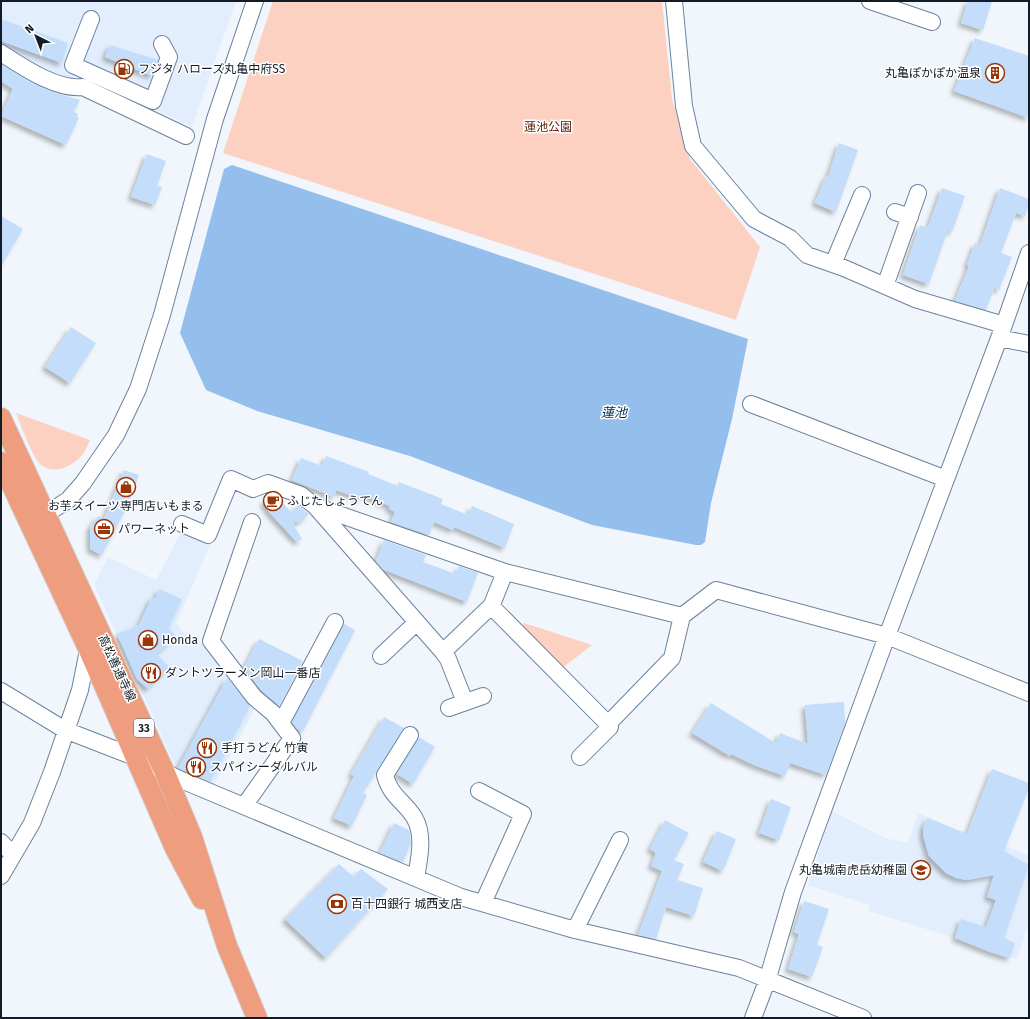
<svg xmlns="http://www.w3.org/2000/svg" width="1030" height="1019" font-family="'Fira Sans','Noto Sans JP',sans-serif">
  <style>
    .built { fill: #e2eefd }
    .green { fill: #fdd1c2 }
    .water { fill: #94beec }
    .building { fill: #c3ddfb; filter: url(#shadow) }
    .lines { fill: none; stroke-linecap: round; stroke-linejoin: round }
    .minor-casing { stroke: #6b839e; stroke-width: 18 }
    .major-casing { stroke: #d0d2d4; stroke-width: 22 }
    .minor { stroke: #fff; stroke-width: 16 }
    .major { stroke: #ee9d7f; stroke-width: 20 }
    .labels { text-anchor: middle; stroke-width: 3; stroke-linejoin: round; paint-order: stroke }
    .shield { fill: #fff; stroke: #5a6067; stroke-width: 1 }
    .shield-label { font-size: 11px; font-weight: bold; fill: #131c26 }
    .poi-label { font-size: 12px; fill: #131c26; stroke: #fff; text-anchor: start }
    .park-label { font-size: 12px; fill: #58200c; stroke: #fff }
    .street-label { font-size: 12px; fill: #131c26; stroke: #fff }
    .water-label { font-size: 13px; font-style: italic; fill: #002a53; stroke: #fff }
  </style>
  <defs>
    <filter id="shadow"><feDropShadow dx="-3.5" dy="3.5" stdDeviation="2" flood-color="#0004"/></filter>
  </defs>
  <rect width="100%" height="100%" fill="#f0f6fc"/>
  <path class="built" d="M 1,1 L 236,1 L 192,127 L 75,74 L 71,83 L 40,71 L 1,48 Z
    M 182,530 L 211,543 L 176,623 L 183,632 L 215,652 L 257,705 L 213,787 L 177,770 L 94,584 L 108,557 L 156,580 Z
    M 832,811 L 885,838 L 908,843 L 918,813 L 956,829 L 1029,855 L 1029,921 L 1017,959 L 990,952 L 955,938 L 869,911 L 870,905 L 808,885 Z"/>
  <path class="green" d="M 273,1 L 662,1 L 672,99 L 690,159 L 760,247 L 736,320 L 223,153 Z
    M 16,413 L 90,440 C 88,444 86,450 83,454 C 72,468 48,478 36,459 C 28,445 22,428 16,413 Z
    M 524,623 L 592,645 L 561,669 L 521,628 Z"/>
  <path class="water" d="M 232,165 L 748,339 L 732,419 L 711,503 L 705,542 L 701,545 L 696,545 L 592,525 L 410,456 L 257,411 L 206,390 L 180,333 L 224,169 Z"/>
  <path class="building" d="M 968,1 L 992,1 L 983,30 L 961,23 Z
    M 1,19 L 68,43 L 62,63 L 1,41 Z
    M 975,38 L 1029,56 L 1029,118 L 954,91 Z
    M 110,45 L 158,60 L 152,76 L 105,57 Z
    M 1,64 L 47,90 L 80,100 L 74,112 L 78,114 L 77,117 L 79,118 L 66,145 L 1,116 L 13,89 L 1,81 Z
    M 839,143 L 858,150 L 836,212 L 815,203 L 826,176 L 828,177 Z
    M 147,154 L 166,161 L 157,186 L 162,187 L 155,205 L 131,197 Z
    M 942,188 L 965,196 L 952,232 L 948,230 L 929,284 L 903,275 L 920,225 L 928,228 Z
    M 1000,188 L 1029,199 L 1029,204 L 1025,216 L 1016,213 L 1001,253 L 1012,257 L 999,290 L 994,288 L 986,310 L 955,301 L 969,266 L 967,265 L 975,243 L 980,245 Z
    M 1,216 L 23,229 L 1,266 Z
    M 71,327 L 96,343 L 70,383 L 45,367 Z
    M 326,456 L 369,472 L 368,474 L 398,486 L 399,482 L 443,499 L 441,504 L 468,515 L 472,506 L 514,524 L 505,548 L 454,527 L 453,530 L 434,522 L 429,535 L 391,522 L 395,512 L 389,509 L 390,506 L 361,494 L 359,498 L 336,490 L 334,497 L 292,480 L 301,458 L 322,466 Z
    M 124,470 L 139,475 L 128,505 L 102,555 L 90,549 L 90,527 L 98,516 L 104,519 Z
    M 274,495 L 282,506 L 283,503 L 291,512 L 298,505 L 309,514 L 299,523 L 296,521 L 293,524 L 302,539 L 297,542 L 270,513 L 263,502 Z
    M 384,540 L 426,555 L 423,562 L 456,574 L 459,566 L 478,573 L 467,602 L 382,569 L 376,561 Z
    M 159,589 L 182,599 L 169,628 L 176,636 L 157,654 L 169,667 L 148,689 L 137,679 L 117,634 L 139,625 L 152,597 L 155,599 Z
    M 344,624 L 355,630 L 303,731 L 296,728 L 292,722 Z
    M 259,639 L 303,661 L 279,706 L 261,690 L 244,668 Z
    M 227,678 L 250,706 L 210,782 L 178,768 Z
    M 844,702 L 845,723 L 826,775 L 790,763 L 785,776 L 754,765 L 731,754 L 730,756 L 692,733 L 711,703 L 776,743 L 780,733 L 808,744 L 805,705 Z
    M 384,717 L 404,728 L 363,793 L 367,795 L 352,826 L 334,818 L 354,776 L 351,774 Z
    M 419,737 L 435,747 L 413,784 L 397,774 Z
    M 992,769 L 1029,783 L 1029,788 L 1004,851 L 1029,865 L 1004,938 L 1015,943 L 1010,958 L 990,952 L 955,938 L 961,919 L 986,927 L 996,900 L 987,897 L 994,875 L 967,880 L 956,878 L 946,873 L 929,856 L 923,835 L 923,827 L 928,818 L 967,834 Z
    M 771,799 L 791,807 L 779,840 L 759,833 Z
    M 665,820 L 689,833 L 674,860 L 684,864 L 677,880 L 703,888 L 694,916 L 666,907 L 656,939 L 638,935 L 662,871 L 651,866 L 656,853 L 650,849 Z
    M 394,823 L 409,830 L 410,833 L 411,844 L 403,862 L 380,853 Z
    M 717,831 L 736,839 L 723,871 L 703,862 Z
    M 339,864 L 354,877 L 361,869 L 388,889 L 326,958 L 285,919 Z
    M 804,901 L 829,909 L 817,945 L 823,947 L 812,977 L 788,969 L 799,934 L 794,932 Z"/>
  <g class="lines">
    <defs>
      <path id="minor" d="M 674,1 L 684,106 L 693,146 L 754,219 L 790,238 L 807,255 L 844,268 L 915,299 L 1004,325
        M 870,1 L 932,22
        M 91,19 L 73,65 L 153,101 L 169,57 L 162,44
        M 1,53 C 23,67 56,90 83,87 L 186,136
        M 895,212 L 910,217
        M 833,264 L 862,195
        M 885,286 L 918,193
        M 999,338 L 1029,344
        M 751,404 L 946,479
        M 35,521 L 68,500 L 83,483 L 116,435 L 138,389 L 162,315 L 215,119 L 255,1
        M 182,524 L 208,535 L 231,479 L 253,489 L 268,483 L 301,495 L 315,506
        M 491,607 L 505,572
        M 682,616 L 672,658 L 608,724 L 491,606 L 443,652 L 315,506 L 505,572 L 682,616 L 716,590 L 887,636 L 1029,693
        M 443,652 L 448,659 L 465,702
        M 381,656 L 417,622
        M 1,691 L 65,730 L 137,758 L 179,779 L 461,897 L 575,930 L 739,968 L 863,1018
        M 449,708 L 483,696
        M 281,723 L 335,622
        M 410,735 L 385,775 C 390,796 404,801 414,817 C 425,835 419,859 416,878
        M 580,757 L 610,727 L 608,724
        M 479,791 L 523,814 L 483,903
        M 244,806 L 292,738 L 273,713 L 254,697 L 211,641 L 252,522
        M 1,842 L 13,855
        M 1,876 L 32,823 L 52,772 L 80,690 L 89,645
        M 575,930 L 620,840
        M 753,1018 L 767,981 L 793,892 L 887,636 L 1004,325 L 1029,253"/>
      <path id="major" d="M 1,418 L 165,773 L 192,837 L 227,946 L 257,1018
        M 1,462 L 88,648 L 175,848 L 202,899"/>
    </defs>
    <use href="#minor" class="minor-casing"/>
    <use href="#major" class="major-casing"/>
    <use href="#minor" class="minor"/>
    <use href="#major" class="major"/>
  </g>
  <defs>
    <symbol id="fuel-ring" viewBox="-11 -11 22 22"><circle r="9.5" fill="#fff" stroke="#9a3508" stroke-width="1.5"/><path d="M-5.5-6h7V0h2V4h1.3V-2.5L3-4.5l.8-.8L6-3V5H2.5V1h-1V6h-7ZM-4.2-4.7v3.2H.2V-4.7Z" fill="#9a3508"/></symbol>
    <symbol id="building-ring" viewBox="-11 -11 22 22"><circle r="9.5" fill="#fff" stroke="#9a3508" stroke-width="1.5"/><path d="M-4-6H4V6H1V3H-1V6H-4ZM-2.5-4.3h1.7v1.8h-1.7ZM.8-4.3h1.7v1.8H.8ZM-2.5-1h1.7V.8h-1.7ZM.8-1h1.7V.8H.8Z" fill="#9a3508"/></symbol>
    <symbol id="shop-ring" viewBox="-11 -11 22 22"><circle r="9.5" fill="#fff" stroke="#9a3508" stroke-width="1.5"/><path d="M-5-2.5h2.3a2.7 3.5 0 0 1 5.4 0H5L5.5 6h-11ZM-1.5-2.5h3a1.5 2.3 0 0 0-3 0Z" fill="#9a3508"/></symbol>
    <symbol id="cafe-ring" viewBox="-11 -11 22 22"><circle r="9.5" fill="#fff" stroke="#9a3508" stroke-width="1.5"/><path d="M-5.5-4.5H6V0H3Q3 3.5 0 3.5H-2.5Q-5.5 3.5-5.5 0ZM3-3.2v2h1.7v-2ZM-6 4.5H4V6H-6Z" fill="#9a3508"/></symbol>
    <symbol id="office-ring" viewBox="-11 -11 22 22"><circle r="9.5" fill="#fff" stroke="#9a3508" stroke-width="1.5"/><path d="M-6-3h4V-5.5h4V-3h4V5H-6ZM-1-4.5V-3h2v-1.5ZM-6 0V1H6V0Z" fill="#9a3508"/></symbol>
    <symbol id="restaurant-ring" viewBox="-11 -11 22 22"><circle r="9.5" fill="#fff" stroke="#9a3508" stroke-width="1.5"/><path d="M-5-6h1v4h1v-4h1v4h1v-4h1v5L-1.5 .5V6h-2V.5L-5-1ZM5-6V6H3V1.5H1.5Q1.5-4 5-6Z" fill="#9a3508"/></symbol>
    <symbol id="school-ring" viewBox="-11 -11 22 22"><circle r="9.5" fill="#fff" stroke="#9a3508" stroke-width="1.5"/><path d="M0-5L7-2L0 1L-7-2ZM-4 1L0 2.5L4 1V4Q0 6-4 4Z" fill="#9a3508"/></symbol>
    <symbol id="bank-ring" viewBox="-11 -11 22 22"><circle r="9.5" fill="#fff" stroke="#9a3508" stroke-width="1.5"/><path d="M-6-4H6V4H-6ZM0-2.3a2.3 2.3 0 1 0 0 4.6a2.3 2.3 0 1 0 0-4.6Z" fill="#9a3508"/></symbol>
  </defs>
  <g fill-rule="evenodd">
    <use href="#fuel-ring" x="113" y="58" width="22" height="22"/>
    <use href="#building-ring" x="984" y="62" width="22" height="22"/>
    <use href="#shop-ring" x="115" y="476" width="22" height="22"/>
    <use href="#cafe-ring" x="262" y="490" width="22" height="22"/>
    <use href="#office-ring" x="93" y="518" width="22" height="22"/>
    <use href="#shop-ring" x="137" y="629" width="22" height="22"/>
    <use href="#restaurant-ring" x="140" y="662" width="22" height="22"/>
    <use href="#restaurant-ring" x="196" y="737" width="22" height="22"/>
    <use href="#restaurant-ring" x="185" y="756" width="22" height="22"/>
    <use href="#school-ring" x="910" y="859" width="22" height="22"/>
    <use href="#bank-ring" x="326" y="893" width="22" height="22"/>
  </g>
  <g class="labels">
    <rect class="shield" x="134" y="719" width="20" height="18" rx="3"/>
    <g class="shield-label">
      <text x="144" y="732">33</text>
    </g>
    <g class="poi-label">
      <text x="138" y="73">フジタ ハローズ丸亀中府SS</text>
      <text x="981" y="77" text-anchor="end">丸亀ぽかぽか温泉</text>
      <text x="287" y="505">ふじたしょうてん</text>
      <text x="126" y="510" text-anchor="middle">お芋スイーツ専門店いもまる</text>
      <text x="118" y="533">パワーネット</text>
      <text x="162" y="644">Honda</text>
      <text x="165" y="677">ダントツラーメン岡山一番店</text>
      <text x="221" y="752">手打うどん 竹寅</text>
      <text x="210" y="771">スパイシーダルバル</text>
      <text x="907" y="874" text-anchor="end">丸亀城南虎岳幼稚園</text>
      <text x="351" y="908">百十四銀行 城西支店</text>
    </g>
    <g class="park-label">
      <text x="548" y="131">蓮池公園</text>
    </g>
    <g class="street-label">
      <text transform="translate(117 668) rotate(65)" y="4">高松善通寺線</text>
    </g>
    <g class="water-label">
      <text x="614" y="417">蓮池</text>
    </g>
  </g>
  <rect width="1030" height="1019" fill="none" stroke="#131c26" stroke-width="4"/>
  <g transform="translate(36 36) rotate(318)" stroke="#ffffff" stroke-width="3" paint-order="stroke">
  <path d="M0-3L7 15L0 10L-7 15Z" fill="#131c26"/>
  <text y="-6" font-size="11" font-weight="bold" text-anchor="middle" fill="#131c26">N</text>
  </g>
</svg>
